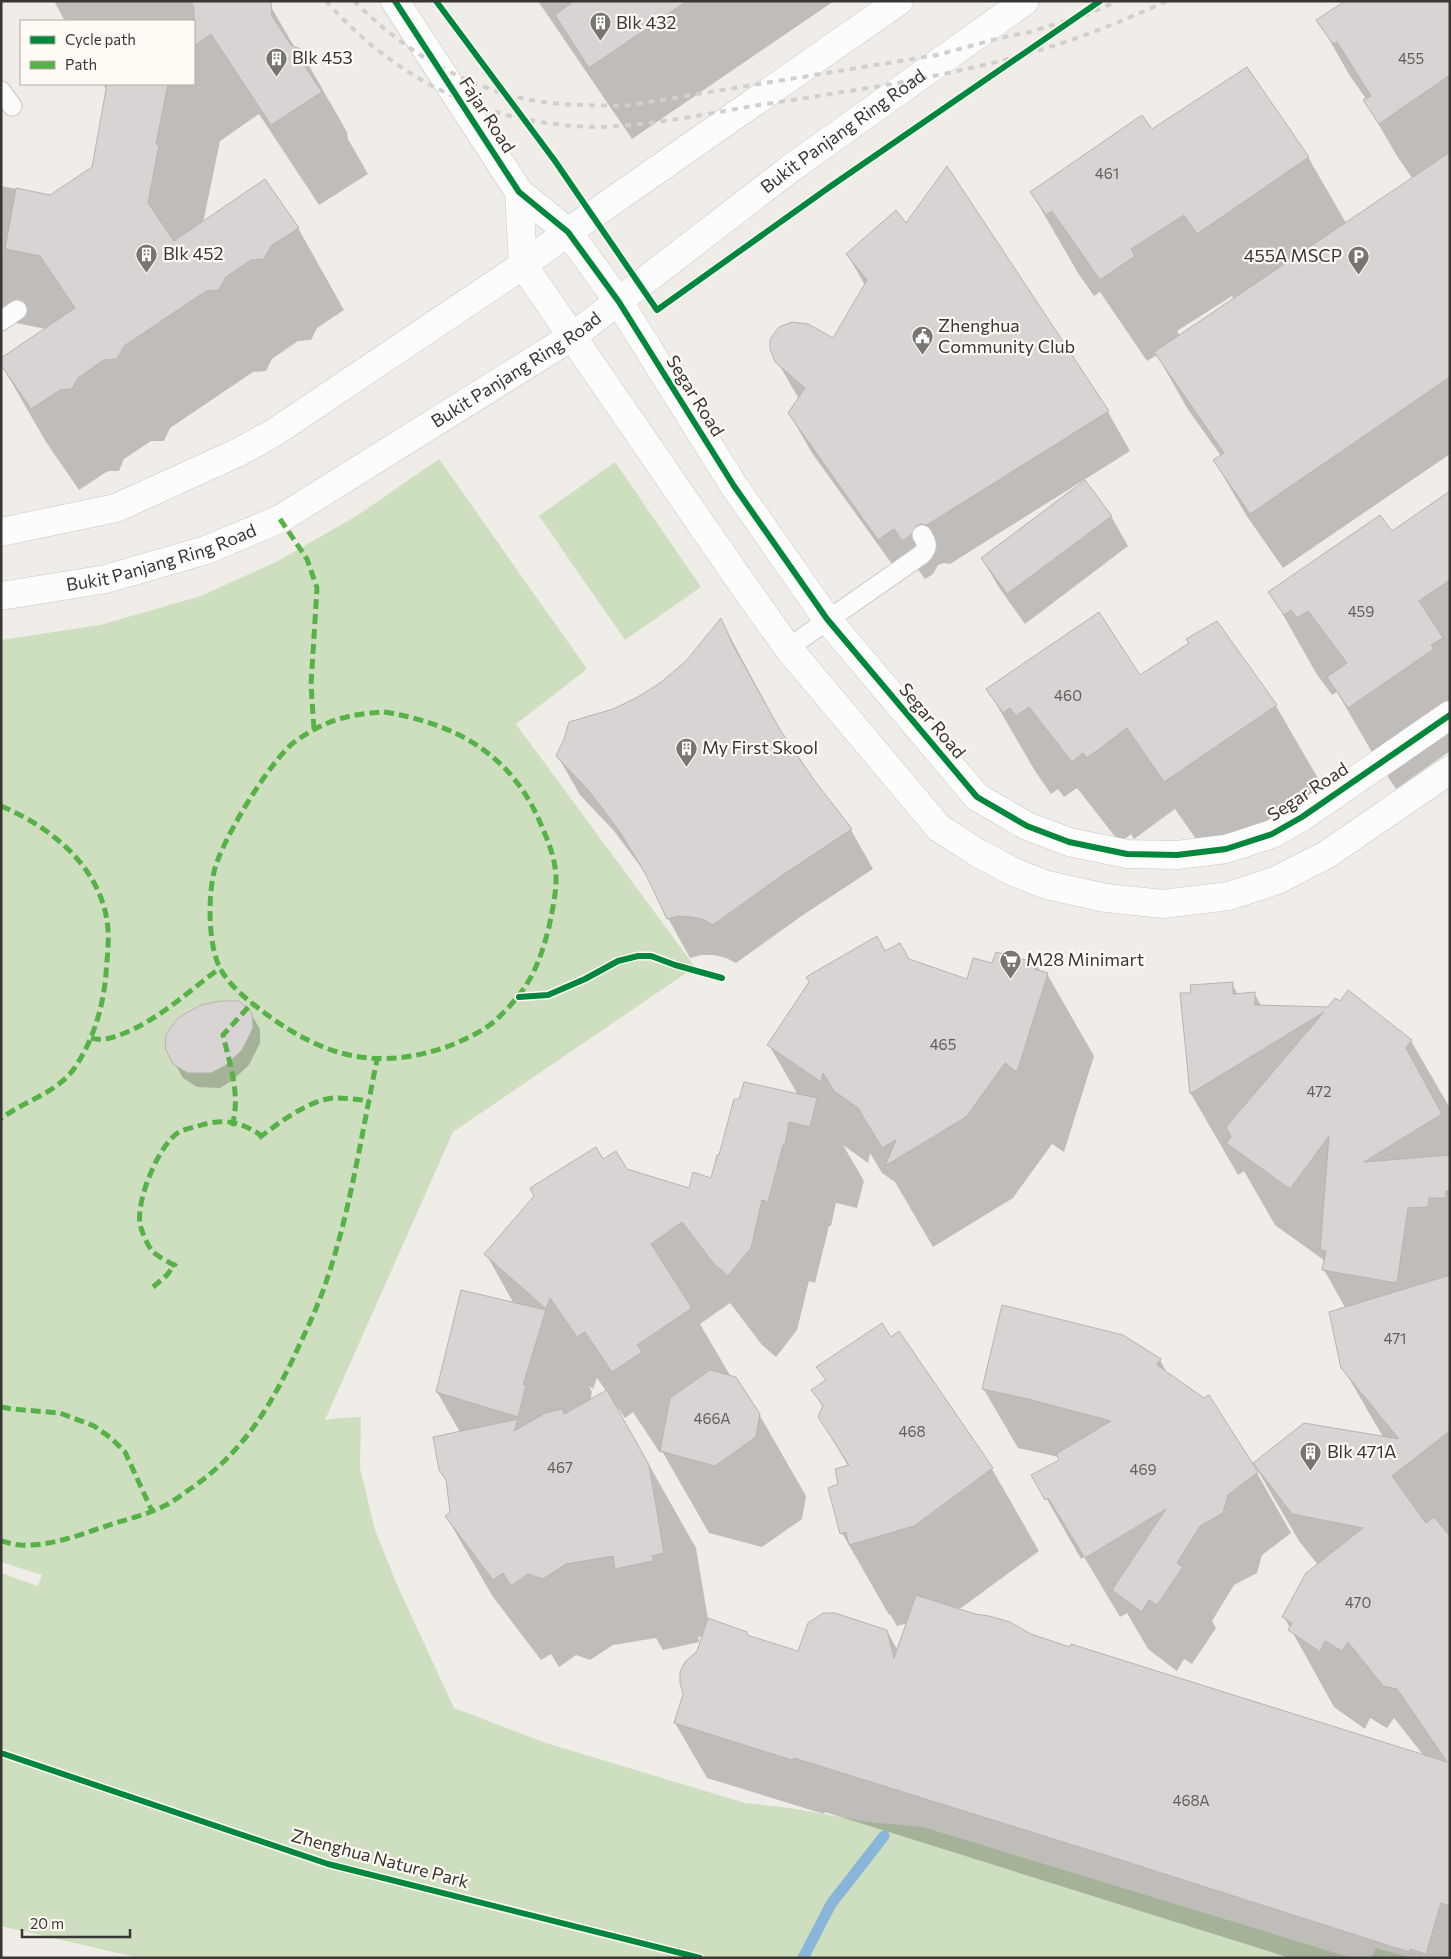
<svg xmlns="http://www.w3.org/2000/svg" width="1451" height="1959" font-family="Commissioner,sans-serif">
  <style>
    .green { fill: #cedfbf }
    .shadow { fill: #0003; fill-rule: evenodd }
    .lines { fill: none; stroke-linecap: round; stroke-linejoin: round }
    .stream { stroke: #88b5d9; stroke-width: 11 }
    .building { fill: #d7d4d3; stroke: #b7b3b3 }
    .service-casing { stroke: #cac7c4; stroke-width: 21 }
    .tertiary-casing { stroke: #cac7c4; stroke-width: 29 }
    .secondary-casing { stroke: #cac7c4; stroke-width: 29 }
    .service { stroke: #fdfcfc; stroke-width: 19 }
    .tertiary { stroke: #fdfcfc; stroke-width: 28 }
    .secondary { stroke: #fdfcfc; stroke-width: 28 }
    .rail { stroke: #d1d0ce; stroke-width: 4; stroke-dasharray: 6 6; stroke-linecap: butt }
    .quiet { stroke: #56b246; stroke-width: 5; stroke-dasharray: 10 5; stroke-linecap: butt }
    .cycleway-casing { stroke: #fffaf3; stroke-width: 9 }
    .cycleway { stroke: #00873e; stroke-width: 6 }
    .labels { text-anchor: middle; stroke-width: 4.5; stroke-linejoin: round; paint-order: stroke }
    .number-label { font-size: 15px; fill: #615f5c }
    .poi-label { font-size: 18px; fill: #393733; stroke: #fffaf3; text-anchor: start }
    .street-label { font-size: 18px; fill: #393733; stroke: #fffaf3 }
  </style>
  <rect width="100%" height="100%" fill="#f0ece8"/>
  <path class="green" d="M 439,459 L 587,669 L 516,724 L 695,967 L 453,1132 L 325,1420 L 339,1418 L 361,1417 L 360,1468 L 375,1530 L 398,1587 L 454,1708 L 546,1743 L 745,1803 L 790,1808 L 868,1822 L 923,1827 L 1352,1958 L 140,1958 L 1,1926 L 1,1573 L 38,1586 L 42,1575 L 1,1562 L 1,640 L 100,625 L 201,596 L 278,561 L 358,515 Z
    M 615,462 L 701,587 L 625,640 L 539,516 Z
    M 1376,1948 L 1413,1958 L 1371,1958 Z"/>
  <path class="shadow" d="M 54,1 L 261,1 L 270,5 L 295,48 L 300,50 L 347,132 L 348,139 L 368,174 L 319,205 L 259,114 L 220,141 L 203,223 L 298,228 L 344,310 L 317,328 L 311,340 L 298,341 L 272,359 L 266,371 L 253,372 L 170,428 L 164,441 L 151,441 L 124,459 L 119,471 L 108,471 L 79,490 L 46,442 L 1,364 L 46,329 L 1,320 L 1,186 L 51,196 L 93,168 L 106,89 L 103,84 L 194,84 L 194,21 L 65,21 Z
    M 538,1 L 834,1 L 632,139 Z
    M 1450,1 L 1450,454 L 1283,568 L 1246,515 L 1214,460 L 1221,456 L 1187,408 L 1157,355 L 1147,361 L 1100,292 L 1094,296 L 1078,273 L 1031,192 L 1152,131 L 1308,157 L 1346,223 L 1412,178 L 1397,156 L 1365,101 L 1367,100 L 1350,76 L 1318,20 ZM 1232,296 L 1234,299 L 1180,336 L 1177,331 Z
    M 947,169 L 1108,412 L 1130,451 L 950,564 L 944,563 L 938,565 L 933,574 L 925,579 L 917,568 L 902,578 L 812,453 L 789,413 L 799,399 L 777,361 L 833,340 L 865,285 L 847,254 L 906,225 Z
    M 1450,493 L 1450,751 L 1396,789 L 1376,759 L 1337,692 L 1332,695 L 1316,673 L 1270,592 L 1391,532 Z
    M 1111,516 L 1128,546 L 1025,624 L 1000,589 L 982,559 Z
    M 721,620 L 782,734 L 813,780 L 851,830 L 873,869 L 803,915 L 736,963 L 726,958 L 714,955 L 701,955 L 690,958 L 668,918 L 644,871 L 614,831 L 580,795 L 557,755 L 613,710 L 661,684 L 687,662 Z
    M 1216,623 L 1276,706 L 1323,787 L 1212,862 L 1175,809 L 1134,839 L 1131,834 L 1120,843 L 1077,788 L 1064,797 L 1058,789 L 1051,794 L 1035,771 L 988,690 L 1140,676 L 1190,644 Z
    M 885,952 L 968,981 L 993,965 L 1036,964 L 1041,972 L 1047,974 L 1094,1056 L 1064,1152 L 1052,1144 L 1013,1198 L 933,1247 L 895,1182 L 882,1173 L 870,1153 L 868,1163 L 843,1145 L 864,1181 L 857,1208 L 836,1203 L 831,1226 L 829,1226 L 815,1283 L 809,1281 L 797,1330 L 776,1357 L 762,1345 L 730,1303 L 700,1324 L 731,1377 L 759,1414 L 806,1496 L 802,1519 L 762,1547 L 709,1533 L 662,1451 L 660,1453 L 633,1412 L 625,1418 L 619,1409 L 618,1410 L 696,1548 L 708,1619 L 746,1633 L 749,1637 L 798,1652 L 887,1631 L 898,1651 L 908,1623 L 897,1626 L 890,1614 L 889,1615 L 842,1533 L 840,1485 L 848,1466 L 820,1417 L 823,1408 L 813,1390 L 826,1381 L 818,1367 L 891,1338 L 898,1333 L 992,1469 L 1039,1551 L 961,1608 L 955,1609 L 1031,1635 L 1424,1756 L 1394,1718 L 1387,1728 L 1370,1718 L 1365,1729 L 1334,1707 L 1284,1617 L 1318,1565 L 1299,1541 L 1254,1464 L 1383,1437 L 1343,1368 L 1346,1309 L 1324,1270 L 1325,1261 L 1275,1225 L 1244,1171 L 1238,1175 L 1191,1094 L 1182,994 L 1192,994 L 1232,984 L 1238,995 L 1254,993 L 1262,1007 L 1328,1008 L 1411,1041 L 1450,1108 L 1450,1958 L 1290,1958 L 825,1812 L 824,1814 L 707,1778 L 675,1723 L 703,1636 L 698,1637 L 699,1642 L 663,1650 L 656,1638 L 613,1645 L 590,1660 L 576,1655 L 559,1667 L 551,1654 L 541,1660 L 493,1597 L 446,1516 L 451,1513 L 460,1432 L 437,1392 L 514,1304 L 486,1254 L 603,1161 L 690,1189 L 712,1180 L 798,1095 L 769,1045 ZM 597,1378 L 607,1392 L 590,1401 L 592,1392 L 589,1386 L 593,1389 Z
    M 251,1014 L 260,1029 L 260,1043 L 249,1065 L 234,1079 L 220,1088 L 197,1087 L 183,1078 L 166,1048 Z
    M 1160,1360 L 1168,1375 L 1257,1473 L 1291,1533 L 1262,1555 L 1257,1573 L 1234,1585 L 1212,1621 L 1216,1628 L 1192,1664 L 1184,1659 L 1177,1671 L 1148,1649 L 1127,1613 L 1120,1617 L 1084,1557 L 1081,1559 L 1033,1475 L 1061,1460 L 1059,1457 L 1018,1448 L 983,1388 Z"/>
  <g class="lines">
    <path class="stream" d="M 803,1958 L 831,1904 L 884,1836"/>
  </g>
  <path class="building" d="M 190,1 L 271,1 L 272,16 L 291,45 L 300,49 L 302,62 L 322,92 L 271,125 L 211,34 L 194,46 L 194,7 Z
    M 574,1 L 687,1 L 589,68 L 555,15 Z
    M 1345,1 L 1450,1 L 1450,75 L 1379,124 L 1363,100 L 1371,96 L 1337,42 L 1333,44 L 1316,20 Z
    M 1247,67 L 1309,157 L 1197,234 L 1184,215 L 1131,249 L 1135,256 L 1100,280 L 1052,211 L 1046,215 L 1030,192 L 1142,115 L 1152,129 Z
    M 107,84 L 168,84 L 156,144 L 159,145 L 148,203 L 174,241 L 265,179 L 299,228 L 271,246 L 264,259 L 251,260 L 226,277 L 219,290 L 206,291 L 124,346 L 117,359 L 104,360 L 78,378 L 72,389 L 60,390 L 31,409 L 1,365 L 1,358 L 75,308 L 40,256 L 5,249 L 16,188 L 50,195 L 92,167 Z
    M 1450,152 L 1450,377 L 1250,514 L 1213,460 L 1224,453 L 1154,352 Z
    M 947,166 L 1109,411 L 927,525 L 921,524 L 916,526 L 911,535 L 902,541 L 894,529 L 878,540 L 788,413 L 805,388 L 775,362 L 770,349 L 770,339 L 779,327 L 792,322 L 808,324 L 833,338 L 867,280 L 846,254 L 896,210 L 906,223 Z
    M 1085,480 L 1112,516 L 1007,594 L 981,558 Z
    M 1450,491 L 1450,580 L 1419,601 L 1443,638 L 1431,645 L 1434,649 L 1348,708 L 1327,677 L 1347,663 L 1308,611 L 1297,618 L 1291,610 L 1284,615 L 1268,592 L 1380,515 L 1392,531 Z
    M 1099,612 L 1140,675 L 1189,643 L 1186,639 L 1217,621 L 1277,705 L 1164,782 L 1127,728 L 1087,758 L 1083,753 L 1072,762 L 1029,707 L 1016,716 L 1010,708 L 1003,713 L 986,689 Z
    M 721,618 L 734,647 L 779,728 L 814,780 L 852,829 L 781,876 L 713,925 L 702,919 L 691,917 L 678,916 L 667,919 L 645,873 L 620,832 L 589,791 L 556,756 L 564,739 L 569,722 L 613,709 L 636,698 L 660,683 L 686,661 Z
    M 877,936 L 885,951 L 900,943 L 909,959 L 967,979 L 973,958 L 992,963 L 996,952 L 1037,963 L 1034,969 L 1048,973 L 1017,1072 L 1005,1063 L 966,1117 L 885,1166 L 896,1140 L 882,1148 L 858,1108 L 834,1091 L 823,1073 L 821,1082 L 767,1045 L 809,982 L 806,977 Z
    M 1233,982 L 1233,994 L 1255,992 L 1255,1005 L 1328,1007 L 1335,998 L 1340,1001 L 1348,990 L 1412,1040 L 1406,1048 L 1442,1114 L 1364,1162 L 1450,1155 L 1450,1191 L 1446,1191 L 1446,1198 L 1429,1198 L 1428,1207 L 1408,1208 L 1397,1283 L 1322,1270 L 1326,1251 L 1320,1250 L 1329,1136 L 1290,1189 L 1226,1143 L 1231,1137 L 1226,1127 L 1324,1012 L 1190,1094 L 1180,993 L 1191,993 L 1190,985 Z
    M 220,1001 L 239,1001 L 252,1013 L 253,1028 L 242,1050 L 226,1065 L 211,1073 L 188,1073 L 173,1064 L 165,1048 L 166,1034 L 178,1018 L 201,1005 Z
    M 744,1082 L 817,1098 L 810,1127 L 789,1122 L 785,1145 L 783,1145 L 768,1202 L 762,1200 L 751,1248 L 728,1276 L 714,1264 L 682,1222 L 651,1244 L 692,1308 L 637,1345 L 642,1352 L 612,1372 L 585,1332 L 577,1337 L 550,1298 L 546,1309 L 484,1254 L 534,1196 L 530,1188 L 596,1147 L 603,1159 L 616,1151 L 627,1169 L 689,1188 L 693,1172 L 711,1178 L 717,1155 L 719,1155 L 734,1099 L 739,1099 Z
    M 1450,1275 L 1450,1431 L 1392,1476 L 1426,1523 L 1434,1517 L 1450,1536 L 1450,1906 L 1441,1903 L 1426,1954 L 1410,1949 L 1409,1952 L 1121,1860 L 794,1758 L 792,1760 L 674,1723 L 683,1694 L 680,1683 L 680,1672 L 685,1662 L 697,1651 L 708,1618 L 747,1632 L 747,1635 L 798,1651 L 808,1623 L 823,1613 L 835,1613 L 887,1630 L 894,1658 L 916,1595 L 975,1614 L 989,1616 L 1010,1622 L 1031,1634 L 1070,1647 L 1071,1644 L 1447,1762 L 1397,1689 L 1383,1686 L 1348,1642 L 1342,1651 L 1325,1641 L 1320,1652 L 1288,1630 L 1292,1623 L 1282,1617 L 1306,1573 L 1363,1528 L 1292,1514 L 1253,1463 L 1304,1423 L 1399,1439 L 1341,1368 L 1329,1312 Z
    M 461,1290 L 546,1310 L 523,1385 L 526,1385 L 518,1417 L 436,1392 Z
    M 1002,1305 L 1123,1335 L 1161,1359 L 1157,1365 L 1204,1398 L 1209,1395 L 1258,1472 L 1228,1495 L 1223,1513 L 1200,1526 L 1177,1563 L 1183,1567 L 1157,1605 L 1149,1600 L 1142,1612 L 1112,1590 L 1166,1509 L 1085,1558 L 1048,1498 L 1045,1500 L 1031,1475 L 1059,1460 L 1056,1454 L 1111,1421 L 1028,1399 L 982,1389 Z
    M 882,1323 L 891,1337 L 899,1331 L 993,1468 L 914,1526 L 849,1545 L 846,1532 L 840,1534 L 828,1488 L 838,1484 L 835,1469 L 849,1465 L 818,1417 L 823,1405 L 811,1390 L 826,1380 L 816,1367 Z
    M 710,1370 L 736,1377 L 760,1414 L 756,1437 L 715,1466 L 660,1451 L 670,1398 Z
    M 607,1390 L 649,1465 L 664,1553 L 652,1556 L 653,1561 L 615,1569 L 613,1556 L 566,1564 L 543,1579 L 528,1574 L 511,1586 L 503,1573 L 493,1580 L 445,1516 L 450,1512 L 446,1480 L 439,1470 L 433,1437 L 518,1419 L 514,1431 L 545,1413 L 562,1409 L 564,1414 Z"/>
  <g class="lines">
    <defs>
      <path id="service" d="M 1,91 L 12,106
        M 1,321 L 17,310
        M 788,648 L 921,555 C 929,547 927,543 922,535"/>
      <path id="tertiary" d="M 395,1 L 519,192 L 568,232 L 619,302 L 734,486 L 827,619 L 977,797 L 1027,826 L 1069,842 L 1127,854 L 1177,855 L 1226,849 L 1272,834 L 1302,817 L 1450,715
        M 519,192 L 523,265 L 734,572 L 788,648 L 939,828 L 978,853 L 1016,873 L 1047,885 L 1106,898 L 1163,904 L 1229,896 L 1277,880 L 1326,855 L 1450,770"/>
      <g id="secondary">
        <path d="M 1,532 L 116,508 L 239,452 L 275,432 L 523,265 L 568,232 L 899,1"/>
        <path id="s1" d="M 1,596 L 106,579 L 206,550 L 280,519 L 573,336 L 791,168 L 1025,1"/>
      </g>
    </defs>
    <use href="#service" class="service-casing"/>
    <use href="#tertiary" class="tertiary-casing"/>
    <use href="#secondary" class="secondary-casing"/>
    <use href="#service" class="service"/>
    <use href="#tertiary" class="tertiary"/>
    <use href="#secondary" class="secondary"/>
    <path class="rail" d="M 326,1 C 379,61 449,105 528,120 C 561,126 597,129 630,125 C 674,121 717,112 759,105 C 851,91 943,78 1033,52 C 1079,39 1123,21 1167,1
      M 354,1 C 401,48 457,83 521,98 C 555,106 590,105 624,106 L 937,55 L 1000,38 L 1030,32 L 1088,14 L 1118,1"/>
    <path class="quiet" d="M 280,519 L 307,559 L 317,588 L 311,685 L 314,729
      M 384,712 C 457,724 513,755 542,827 C 549,843 556,861 556,879 C 556,896 552,911 549,927 C 539,966 529,988 500,1016 C 487,1030 466,1039 449,1046 C 378,1071 326,1058 266,1014 C 250,1002 229,986 220,968 C 208,945 208,897 214,872 C 221,841 269,763 293,743 C 323,721 347,714 384,712 Z
      M 1,806 C 53,828 103,869 108,929 C 109,944 107,959 106,974 C 103,1008 93,1042 73,1070 C 55,1094 23,1101 1,1119
      M 91,1038 C 95,1039 101,1040 106,1039 C 149,1029 185,994 220,968
      M 232,1126 C 241,1096 230,1065 223,1035 L 252,1003
      M 259,1138 C 278,1123 309,1100 334,1098 C 345,1098 357,1099 369,1101
      M 175,1266 C 168,1261 158,1257 152,1251 C 148,1246 141,1230 140,1224 C 136,1200 159,1144 179,1132 C 184,1129 192,1128 198,1126 C 224,1118 240,1121 262,1136
      M 153,1287 L 167,1275 L 176,1263
      M 1,1407 L 12,1409 L 60,1413 L 94,1426 L 111,1438 L 125,1452 L 152,1511
      M 1,1541 C 7,1542 14,1545 20,1545 C 51,1547 85,1533 115,1523 C 133,1518 151,1513 168,1504 C 177,1499 185,1492 193,1487 C 241,1453 267,1412 292,1361 C 303,1337 315,1313 324,1288 C 350,1215 361,1136 377,1060"/>
    <defs>
      <path id="cycleway" d="M 395,1 L 519,192 L 568,232 L 619,302 L 734,486 L 827,619 L 977,797 L 1027,826 L 1069,842 L 1127,854 L 1177,855 L 1226,849 L 1272,834 L 1302,817 L 1450,715
        M 436,1 L 555,161 L 657,310 L 831,186 L 1100,1
        M 519,997 L 548,995 L 585,979 L 618,961 L 638,956 L 651,956 L 675,965 L 722,978
        M 1,1753 L 328,1864 L 700,1958"/>
    </defs>
    <use href="#cycleway" class="cycleway-casing"/>
    <use href="#cycleway" class="cycleway"/>
  </g>
  <defs>
    <symbol id="building-pin" viewBox="-11 -11 22 30"><path d="M0 17L-7.5 6A9.5 9.5 0 1 1 7.5 6Z" fill="#797672" stroke="#fffaf3"/><path d="M-4-6H4V6H1V3H-1V6H-4ZM-2.5-4.3h1.7v1.8h-1.7ZM.8-4.3h1.7v1.8H.8ZM-2.5-1h1.7V.8h-1.7ZM.8-1h1.7V.8H.8Z" fill="#fff"/></symbol>
    <symbol id="parking-pin" viewBox="-11 -11 22 30"><path d="M0 17L-7.5 6A9.5 9.5 0 1 1 7.5 6Z" fill="#797672" stroke="#fffaf3"/><path d="M-3.5-5.5H1a3.5 3.5 0 0 1 0 7H-1V5.5H-3.5ZM-1-3.4V-.6H.8a1.4 1.4 0 0 0 0-2.8Z" fill="#fff"/></symbol>
    <symbol id="civic-pin" viewBox="-11 -11 22 30"><path d="M0 17L-7.5 6A9.5 9.5 0 1 1 7.5 6Z" fill="#797672" stroke="#fffaf3"/><path d="M-.6-6.5H3V-4.5H.6V-3L4-1V1h2V6H-6V1h2V-1L-.6-3ZM-1.2 2.5V6h2.4V2.5Z" fill="#fff"/></symbol>
    <symbol id="supermarket-pin" viewBox="-11 -11 22 30"><path d="M0 17L-7.5 6A9.5 9.5 0 1 1 7.5 6Z" fill="#797672" stroke="#fffaf3"/><path d="M-6-5.5h2.5l.6 2H6L4.5 2H-2.5L-4.4-4H-6ZM-1.5 3.2a1.3 1.3 0 1 0 .1 0ZM3 3.2a1.3 1.3 0 1 0 .1 0Z" fill="#fff"/></symbol>
  </defs>
  <g fill-rule="evenodd">
    <use href="#building-pin" x="588" y="10" width="25" height="34"/>
    <use href="#building-pin" x="264" y="46" width="25" height="34"/>
    <use href="#building-pin" x="134" y="242" width="25" height="34"/>
    <use href="#parking-pin" x="1346" y="244" width="25" height="34"/>
    <use href="#civic-pin" x="910" y="324" width="25" height="34"/>
    <use href="#building-pin" x="674" y="736" width="25" height="34"/>
    <use href="#supermarket-pin" x="998" y="948" width="25" height="34"/>
    <use href="#building-pin" x="1298" y="1440" width="25" height="34"/>
  </g>
  <g class="labels">
    <g class="number-label">
      <text x="1411" y="64">455</text>
      <text x="1107" y="179">461</text>
      <text x="1361" y="617">459</text>
      <text x="1068" y="701">460</text>
      <text x="943" y="1050">465</text>
      <text x="1319" y="1097">472</text>
      <text x="1395" y="1344">471</text>
      <text x="712" y="1424">466A</text>
      <text x="912" y="1437">468</text>
      <text x="560" y="1473">467</text>
      <text x="1143" y="1475">469</text>
      <text x="1358" y="1608">470</text>
      <text x="1191" y="1806">468A</text>
    </g>
    <g class="poi-label">
      <text x="616" y="29">Blk 432</text>
      <text x="292" y="64">Blk 453</text>
      <text x="163" y="260">Blk 452</text>
      <text x="1342" y="262" text-anchor="end">455A MSCP</text>
      <text x="938" y="332">Zhenghua<tspan x="938" dy="21">Community Club</tspan></text>
      <text x="702" y="754">My First Skool</text>
      <text x="1026" y="966">M28 Minimart</text>
      <text x="1327" y="1458">Blk 471A</text>
    </g>
    <g class="street-label">
      <text transform="translate(487 115) rotate(57)" y="6">Fajar Road</text>
      <text dy="6" stroke="none"><textPath href="#s1" startOffset="975">Bukit Panjang Ring Road</textPath></text>
      <text dy="6" stroke="none"><textPath href="#s1" startOffset="570">Bukit Panjang Ring Road</textPath></text>
      <text transform="translate(695 396) rotate(58)" y="6">Segar Road</text>
      <text dy="6" stroke="none"><textPath href="#s1" startOffset="165">Bukit Panjang Ring Road</textPath></text>
      <text transform="translate(932 721) rotate(50)" y="6">Segar Road</text>
      <text transform="translate(1308 792) rotate(-33)" y="6">Segar Road</text>
      <text transform="translate(380 1859) rotate(15)" y="6">Zhenghua Nature Park</text>
    </g>
  </g>
  <rect width="1451" height="1959" fill="none" stroke="#393733" stroke-width="5"/>
  <rect x="20" y="20" width="175" height="65" fill="#fffaf3" stroke="#b0aca6"/>
  <rect x="30" y="36" width="25" height="8" fill="#00873e" stroke="#b0aca6"/>
  <text x="65" y="45" font-size="15" fill="#393733">Cycle path</text>
  <rect x="30" y="61" width="25" height="8" fill="#56b246" stroke="#b0aca6"/>
  <text x="65" y="70" font-size="15" fill="#393733">Path</text>
  <path d="M22 1929v8h108v-8" fill="none" stroke="#393733" stroke-width="2.5"/>
  <text x="30" y="1929" font-size="15" fill="#393733" stroke="#fffaf3" stroke-width="4" paint-order="stroke">20 m</text>
</svg>
